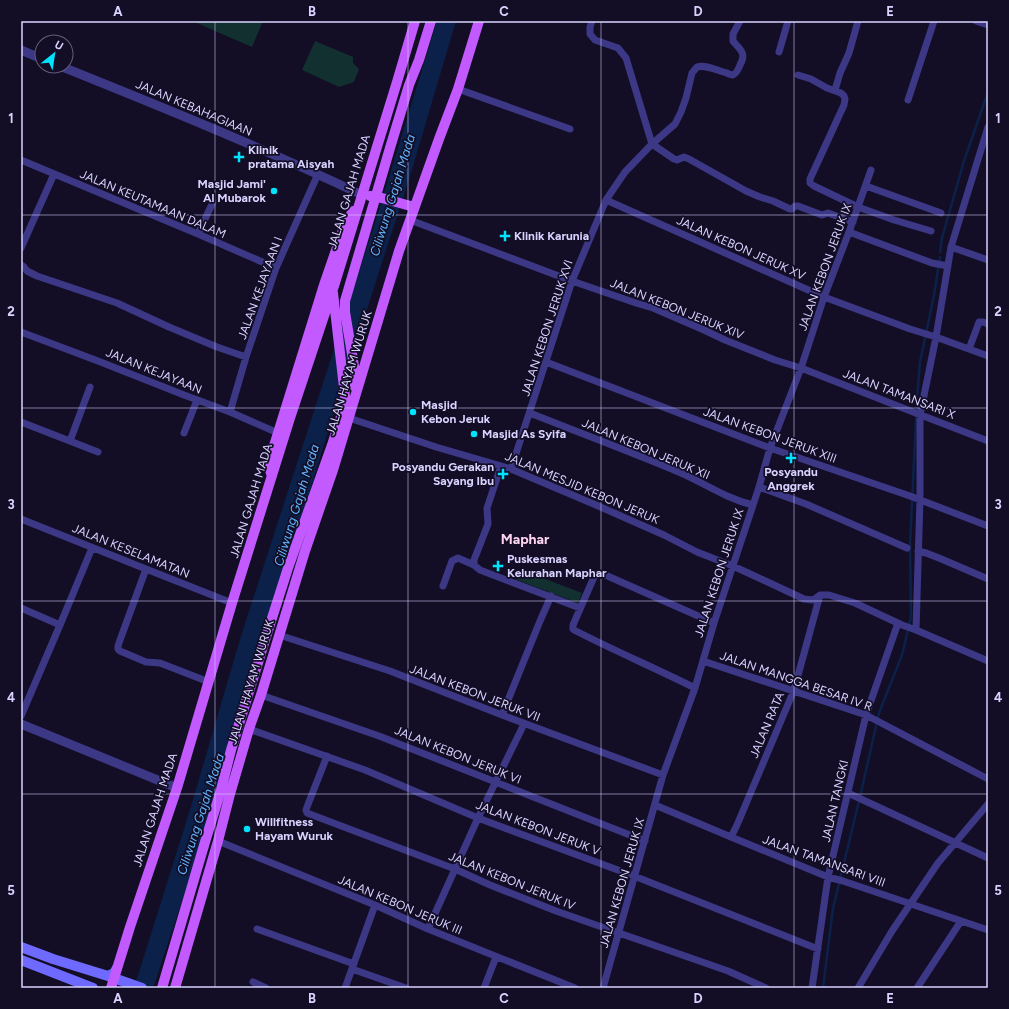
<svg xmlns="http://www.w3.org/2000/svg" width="1009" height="1009" font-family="Figtree,sans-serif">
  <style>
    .green { fill: #11302f }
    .water { fill: #0b2149 }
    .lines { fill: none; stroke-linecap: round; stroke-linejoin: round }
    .stream { stroke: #0b2149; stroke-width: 2.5 }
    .minor { stroke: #3c3886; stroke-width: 7 }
    .tertiary { stroke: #3c3886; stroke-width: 9 }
    .secondary { stroke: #6f6aff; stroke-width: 10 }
    .primary { stroke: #c35aff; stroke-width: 10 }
    .grid { fill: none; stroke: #d9d3ff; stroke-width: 1; stroke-opacity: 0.55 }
    .poi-dot { fill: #00e3fe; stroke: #130e26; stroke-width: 1.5 }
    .labels { text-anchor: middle; stroke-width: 3.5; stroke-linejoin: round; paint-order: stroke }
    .street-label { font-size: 12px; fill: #d9d3ff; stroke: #130e26 }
    .poi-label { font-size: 12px; font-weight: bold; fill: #d9d3ff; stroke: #130e26; text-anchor: start }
    .water-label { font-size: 13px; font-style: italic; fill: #61b5ff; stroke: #130e26 }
    .quarter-label { font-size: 14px; font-weight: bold; fill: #ffd5f0; stroke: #130e26 }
    .neatline { fill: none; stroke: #d9d3ff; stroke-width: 1.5 }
    .grid-label { font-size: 13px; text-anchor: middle; font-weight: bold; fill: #d9d3ff }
  </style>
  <rect width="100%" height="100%" fill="#130e26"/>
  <path class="green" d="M 192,21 L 263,21 L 252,47 Z
    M 315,41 L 353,57 L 353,63 L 359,69 L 354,82 L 339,87 L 302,70 Z
    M 519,569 L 582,593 L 578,603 L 515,579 Z"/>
  <path class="water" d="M 437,21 L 456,21 L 411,173 L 336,405 L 212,812 L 153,988 L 134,988 L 190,810 L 241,636 L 373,229 Z"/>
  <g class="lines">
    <path class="stream" d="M 940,252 L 942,238 L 964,161 L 988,92
      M 823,988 L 833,908 L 860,797 L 879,713 L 902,655 L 911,617 L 910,544 L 917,399 L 920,362 L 934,295 L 940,257"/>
    <path class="minor" d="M 592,21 L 590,27 L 590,34 L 595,40 L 618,48 L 626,58 L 652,144
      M 976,21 L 988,25
      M 779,52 L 788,21
      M 798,75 L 811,79 L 827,88 L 841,93 L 844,96 L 845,99 L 844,105 L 810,179 L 810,183 L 814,186 L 858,207 L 894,220 L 931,231
      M 458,89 L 570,129
      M 835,90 L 840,73 L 849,53 L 858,21
      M 908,100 L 934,21
      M 652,144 L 674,159 L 677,160 L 684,157 L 689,159 L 746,191 L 760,197 L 773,201 L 790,209 L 792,209 L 795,206 L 798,206 L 822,215 L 828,213 L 853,222
      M 21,160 L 198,234 L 276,268
      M 866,186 L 941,213
      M 606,200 L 824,297 L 910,329 L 936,337 L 988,356
      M 410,220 L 572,281 L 636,303 L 653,308 L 704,330 L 725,340 L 775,360 L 801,368 L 908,410 L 988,441
      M 849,232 L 932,263 L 948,266
      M 198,234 L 213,202
      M 951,247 L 988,260
      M 21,248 L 54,174
      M 21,265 L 24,267 L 27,271 L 37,276 L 117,303 L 169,327 L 217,347 L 246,357
      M 21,332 L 98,361 L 184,395 L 230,412 L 278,433
      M 969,349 L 978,325 L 979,322 L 983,322 L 988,324
      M 546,362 L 770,448 L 910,496 L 988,526
      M 230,412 L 246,357 L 276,268 L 318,174
      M 530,413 C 580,433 631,452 681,473 C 706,484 725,498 753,505
      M 349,418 L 436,447 L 511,469 L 596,505 L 664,535 L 697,552 L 733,566 L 804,599 L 813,600 L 820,595 L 829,595 L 855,603 L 902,625 L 916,630 L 988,661
      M 21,422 L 98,452
      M 184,433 L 197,400
      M 70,441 L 90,387
      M 511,469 L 572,281 L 606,200 L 625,172 L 652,144 L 675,124 L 681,112 L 686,98 L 692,73 L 697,67 C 706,64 718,71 727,73 C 728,74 732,75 733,75 C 736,74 739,68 740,65 C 747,53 740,50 733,41 L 733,34 L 740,21
      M 759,487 L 806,504 L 907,548
      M 21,519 L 146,569 L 232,603
      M 918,551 L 926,553 L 939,558 L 988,579
      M 474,565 L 474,560 L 488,524 L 487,508 L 501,466
      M 146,569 L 120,640 L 118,646 L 118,649 L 120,651 L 146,662 L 160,663 L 209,682
      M 443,586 L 452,561 L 458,558 L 474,565 L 480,570 L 580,608
      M 21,608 L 60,625
      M 916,630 L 920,499 L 920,415 L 936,337 L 951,247 L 988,127
      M 279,635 L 390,671 L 502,715 L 663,775
      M 703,661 L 866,715 L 988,779
      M 695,688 C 655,668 615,651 576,631 L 573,629 L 573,625 L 594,577 L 598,574 L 603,574 L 714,623
      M 261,695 L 379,736 L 645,841
      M 502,715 L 540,621 L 551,596
      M 21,716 L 60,625 L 92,548
      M 249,729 L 365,770 L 478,818 L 634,876 L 818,949
      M 327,756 L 307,807 L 306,810 L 307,813 L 455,869 L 490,885 L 556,911 L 728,971 L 766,988
      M 848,793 L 988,858
      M 655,805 L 731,837 L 828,877 L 843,881 L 988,930
      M 731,837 L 737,825 L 794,690 L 820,595
      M 218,841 L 375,905 L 428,929 L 575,988
      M 257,929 L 354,964
      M 428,929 L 478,818 L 524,724
      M 352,969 L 406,988
      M 253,982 L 266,988
      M 345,988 L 375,905
      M 484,988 L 496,957
      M 603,988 L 663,775 L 695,688 L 714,623 L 759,487 L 770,448 L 801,368 L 824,297 L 849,232 L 871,170
      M 812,988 L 828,877 L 866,715 L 898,623
      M 858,988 L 892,931 L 938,863 L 988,804
      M 917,988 L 961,921"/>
    <path class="tertiary" d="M 21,50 L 42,59
      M 60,66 C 162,107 263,148 362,195
      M 21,724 L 177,788"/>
    <path class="secondary" d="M 21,947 L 53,959 L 108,976 L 114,973 L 117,968
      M 21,960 L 93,988
      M 108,976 L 142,988"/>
    <path class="primary" d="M 370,196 L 382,198 L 414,207
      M 355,387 L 355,372 L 345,312 L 345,301 L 390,148 L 409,85 L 419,60 L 431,21
      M 272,476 L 268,465 L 278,433 L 324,285 L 345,224 L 353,211
      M 111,988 L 130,927 L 177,788 L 232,603 L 290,418 L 334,286 L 397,82 L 415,21
      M 162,988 L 205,842 L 221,790 L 231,750 L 265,640 L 288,568 L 332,445 L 344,407 L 345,396 L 333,293
      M 175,988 L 218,841 L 230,794 L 249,729 L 261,695 L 305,551 L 333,470 L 399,251 L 439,139 L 458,89 L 479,21"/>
  </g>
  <path class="grid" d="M 215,21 L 215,988M 408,21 L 408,988M 601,21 L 601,988M 794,21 L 794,988M 21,215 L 988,215M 21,408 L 988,408M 21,601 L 988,601M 21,794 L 988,794"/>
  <g class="poi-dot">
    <path d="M237 151h4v4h4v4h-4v4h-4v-4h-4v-4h4z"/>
    <circle cx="274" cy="191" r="4"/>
    <path d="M503 230h4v4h4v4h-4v4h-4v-4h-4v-4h4z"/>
    <circle cx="413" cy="412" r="4"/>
    <circle cx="474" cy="434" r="4"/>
    <path d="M789 452h4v4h4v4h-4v4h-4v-4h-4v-4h4z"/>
    <path d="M501 468h4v4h4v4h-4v4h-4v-4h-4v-4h4z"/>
    <path d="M496 560h4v4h4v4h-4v4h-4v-4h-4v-4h4z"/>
    <circle cx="247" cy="829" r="4"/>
  </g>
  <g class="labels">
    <g class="street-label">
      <text transform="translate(194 108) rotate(23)" y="4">JALAN KEBAHAGIAAN</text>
      <text transform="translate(349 192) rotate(-73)" y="4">JALAN GAJAH MADA</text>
      <text transform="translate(153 204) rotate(23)" y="4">JALAN KEUTAMAAN DALAM</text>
      <text transform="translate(741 248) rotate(24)" y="4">JALAN KEBON JERUK XV</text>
      <text transform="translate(825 267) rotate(-70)" y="4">JALAN KEBON JERUK IX</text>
      <text transform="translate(260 288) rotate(-70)" y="4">JALAN KEJAYAAN I</text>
      <text transform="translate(677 309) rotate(22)" y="4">JALAN KEBON JERUK XIV</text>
      <text transform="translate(547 328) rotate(-72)" y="4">JALAN KEBON JERUK XVI</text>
      <text transform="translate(154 371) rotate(22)" y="4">JALAN KEJAYAAN</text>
      <text transform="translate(349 373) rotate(-73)" y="4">JALAN HAYAM WURUK</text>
      <text transform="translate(899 394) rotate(21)" y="4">JALAN TAMANSARI X</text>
      <text transform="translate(770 435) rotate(20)" y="4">JALAN KEBON JERUK XIII</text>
      <text transform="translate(646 449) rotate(23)" y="4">JALAN KEBON JERUK XII</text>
      <text transform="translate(582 488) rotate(23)" y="4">JALAN MESJID KEBON JERUK</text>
      <text transform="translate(251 501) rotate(-73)" y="4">JALAN GAJAH MADA</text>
      <text transform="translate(131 551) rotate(22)" y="4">JALAN KESELAMATAN</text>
      <text transform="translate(719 573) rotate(-72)" y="4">JALAN KEBON JERUK IX</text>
      <text transform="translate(796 681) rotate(19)" y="4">JALAN MANGGA BESAR IV R</text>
      <text transform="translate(251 682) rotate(-73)" y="4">JALAN HAYAM WURUK</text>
      <text transform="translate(475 693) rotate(21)" y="4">JALAN KEBON JERUK VII</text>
      <text transform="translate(767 725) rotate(-67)" y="4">JALAN RATA</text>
      <text transform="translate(458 755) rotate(22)" y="4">JALAN KEBON JERUK VI</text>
      <text transform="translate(835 801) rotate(-77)" y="4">JALAN TANGKI</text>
      <text transform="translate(155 810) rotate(-72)" y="4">JALAN GAJAH MADA</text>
      <text transform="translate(538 828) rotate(21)" y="4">JALAN KEBON JERUK V</text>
      <text transform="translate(824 861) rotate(20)" y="4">JALAN TAMANSARI VIII</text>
      <text transform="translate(512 881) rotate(22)" y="4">JALAN KEBON JERUK IV</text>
      <text transform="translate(622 883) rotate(-74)" y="4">JALAN KEBON JERUK IX</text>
      <text transform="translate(400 905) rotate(23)" y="4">JALAN KEBON JERUK III</text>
    </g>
    <g class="poi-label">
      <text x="248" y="154">Klinik<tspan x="248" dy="14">pratama Aisyah</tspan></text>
      <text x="266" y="188" text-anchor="end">Masjid Jami'<tspan x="266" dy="14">Al Mubarok</tspan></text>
      <text x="514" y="240">Klinik Karunia</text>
      <text x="421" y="409">Masjid<tspan x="421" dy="14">Kebon Jeruk</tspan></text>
      <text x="482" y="438">Masjid As Syifa</text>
      <text x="494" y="471" text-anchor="end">Posyandu Gerakan<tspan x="494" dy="14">Sayang Ibu</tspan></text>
      <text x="791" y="476" text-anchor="middle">Posyandu<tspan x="791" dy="14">Anggrek</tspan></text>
      <text x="507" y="563">Puskesmas<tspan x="507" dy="14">Kelurahan Maphar</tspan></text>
      <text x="255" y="826">Willfitness<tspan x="255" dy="14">Hayam Wuruk</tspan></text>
    </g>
    <g class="water-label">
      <text transform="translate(392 195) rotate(-73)" y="5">Ciliwung Gajah Mada</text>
      <text transform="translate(296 505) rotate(-73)" y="5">Ciliwung Gajah Mada</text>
      <text transform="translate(200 814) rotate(-72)" y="5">Ciliwung Gajah Mada</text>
    </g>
    <g class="quarter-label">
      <text x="525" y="544">Maphar</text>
    </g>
  </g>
  <rect width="1009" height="1009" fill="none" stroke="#130e26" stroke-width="44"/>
  <g transform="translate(54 54) rotate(30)"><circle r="19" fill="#130e26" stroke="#625d7d"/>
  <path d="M0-3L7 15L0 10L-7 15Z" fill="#00e3fe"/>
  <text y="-6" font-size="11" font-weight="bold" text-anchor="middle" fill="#d9d3ff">U</text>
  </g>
  <rect x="22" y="22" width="965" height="965" class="neatline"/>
  <g class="grid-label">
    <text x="118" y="16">A</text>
    <text x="312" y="16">B</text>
    <text x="504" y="16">C</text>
    <text x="698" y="16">D</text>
    <text x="890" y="16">E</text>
    <text x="11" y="123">1</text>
    <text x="998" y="123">1</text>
    <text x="11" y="316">2</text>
    <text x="998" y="316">2</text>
    <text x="11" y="509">3</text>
    <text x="998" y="509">3</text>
    <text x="11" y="702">4</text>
    <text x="998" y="702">4</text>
    <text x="11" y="895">5</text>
    <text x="998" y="895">5</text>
    <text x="118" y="1003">A</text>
    <text x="312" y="1003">B</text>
    <text x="504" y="1003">C</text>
    <text x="698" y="1003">D</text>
    <text x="890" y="1003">E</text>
  </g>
</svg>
